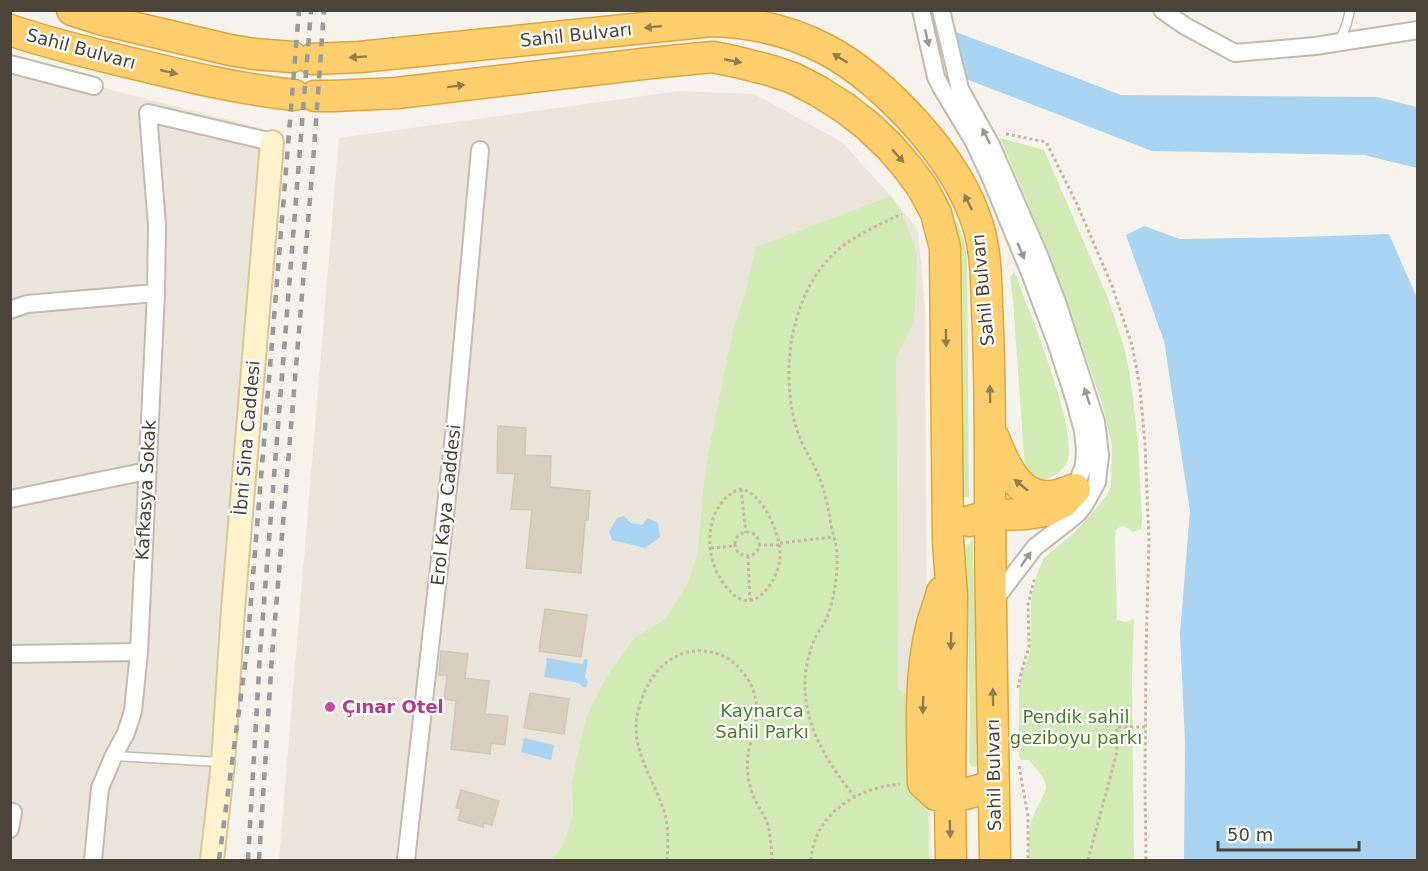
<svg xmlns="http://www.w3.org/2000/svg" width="1428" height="871" font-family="'DejaVu Sans',sans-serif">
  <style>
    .residential { fill: #eae5da }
    .green { fill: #d2eab5 }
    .water { fill: #a9d4f2 }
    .building { fill: #d8cfc1; stroke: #d3c7b4; stroke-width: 1.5 }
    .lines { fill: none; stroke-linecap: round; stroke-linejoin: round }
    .lane-casing { stroke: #c2bbae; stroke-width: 11 }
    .street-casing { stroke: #c2bbae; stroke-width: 20 }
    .secondary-casing { stroke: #d6c79b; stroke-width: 26 }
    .highway-casing { stroke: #e0a43c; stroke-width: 33 }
    .path { stroke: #c4b79f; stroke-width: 3; stroke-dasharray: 3 3; stroke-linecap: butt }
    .lane { stroke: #fff; stroke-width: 8 }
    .street { stroke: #fff; stroke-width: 16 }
    .secondary { stroke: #fff3cd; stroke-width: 22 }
    .highway { stroke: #ffcf6e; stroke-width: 30 }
    .rail { stroke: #9a9a9a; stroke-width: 4.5; stroke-dasharray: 8 8; stroke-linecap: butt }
    .oneway { fill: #937c4e }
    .oneway2 { fill: #9c9892 }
    .hotel-dot { fill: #d1479c; stroke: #fff; stroke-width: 2 }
    .labels { text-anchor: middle; stroke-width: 4.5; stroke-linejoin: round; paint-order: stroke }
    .street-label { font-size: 18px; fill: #4b4439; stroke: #fff }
    .hotel-label { font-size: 18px; font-weight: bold; fill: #b23c85; stroke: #fff; text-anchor: start }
    .park-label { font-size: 18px; fill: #4a7f2a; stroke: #fff }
  </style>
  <rect width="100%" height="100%" fill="#f6f3ec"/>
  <path class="residential" d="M 10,59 L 119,92 L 264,129 L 214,765 L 203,860 L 11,860 Z
    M 680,91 L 754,94 L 842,142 L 891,196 L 918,230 L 925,309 L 927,691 L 931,860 L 279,860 L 339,138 Z"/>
  <path class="green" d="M 1000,138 L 1044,150 L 1108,298 L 1126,354 L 1133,397 L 1138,443 L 1142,520 L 1141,529 L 1133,532 L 1124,526 L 1120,527 L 1116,530 L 1115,538 L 1117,620 L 1126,622 L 1134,619 L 1132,675 L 1134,860 L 1029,860 C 1029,848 1028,834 1031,822 C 1033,814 1046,792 1046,788 C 1046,778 1034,767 1029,760 L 1021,760 L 1019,756 L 1019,691 L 1021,676 L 1030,652 L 1031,600 L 1037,574 L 1044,558 L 1075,532 L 1106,497 L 1111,487 L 1112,445 L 1102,403 L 1051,258 Z
    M 891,196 L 903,217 L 914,243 L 917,257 L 914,322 L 896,357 L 898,689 L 915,700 L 927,778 L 929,860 L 549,860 L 557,854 L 564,843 L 573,813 L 572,782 L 575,765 L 587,716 L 595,699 L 606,678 L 635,637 L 666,619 L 689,581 L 698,550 L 704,483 L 709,449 L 727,359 L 734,327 L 745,294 L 756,247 Z
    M 957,222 L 964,240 L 967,260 L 969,497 L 959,497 L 958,242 L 955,223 Z
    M 1014,272 C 1027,304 1080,433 1067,462 C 1061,474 1050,479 1038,481 L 1025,469 L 1013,300 L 1010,278 Z
    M 973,539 L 975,609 L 981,673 L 981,766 L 972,767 L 969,763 L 970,720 L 968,620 L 963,558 L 967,547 Z"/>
  <path class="water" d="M 951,30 L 1121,95 L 1377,97 L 1417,107 L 1417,168 L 1364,155 L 1152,151 L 961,77 Z
    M 1144,226 L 1180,239 L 1299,237 L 1389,234 L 1417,298 L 1417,860 L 1184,860 L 1185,741 L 1180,634 L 1190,511 L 1164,341 L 1126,235 Z
    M 624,516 L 631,523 L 642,525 L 648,518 L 658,523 L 660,537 L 645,548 L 612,540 L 609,532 L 617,518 Z
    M 547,658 L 582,664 L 585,659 L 588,660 L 585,677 L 588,682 L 586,687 L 583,687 L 579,683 L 544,677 Z
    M 524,738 L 554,745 L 551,760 L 521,752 Z"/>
  <path class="building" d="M 498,426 L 526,428 L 525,455 L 551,456 L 550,487 L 590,491 L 588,520 L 585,520 L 581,573 L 526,568 L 532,510 L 511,509 L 515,474 L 497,473 Z
    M 545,609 L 587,615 L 581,657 L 539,651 Z
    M 441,651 L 468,654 L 465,678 L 489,681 L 485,714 L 508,716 L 505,745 L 491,743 L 490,754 L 451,749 L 456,701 L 444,699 L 447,675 L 439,675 Z
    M 530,693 L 569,699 L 564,734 L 524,728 Z
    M 461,790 L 499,801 L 492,825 L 484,823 L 483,827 L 458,820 L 461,809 L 456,808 Z"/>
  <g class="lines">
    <defs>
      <path id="lane" d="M 1340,41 L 1347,23 L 1350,10
        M 114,756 L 221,762"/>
      <path id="street" d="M 921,10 L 936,77 L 941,87 L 974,142 L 989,174 L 1030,273 L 1057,345 L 1075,401 L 1083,431 L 1085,450 L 1084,465 L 1075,489
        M 941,10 L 960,89 L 991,145 L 1039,255 L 1057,302 L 1096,422 L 1100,455 L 1097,482 L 1085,504 L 1078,513 L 1066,523 L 1035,547 L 993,602
        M 1162,10 L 1185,26 L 1235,53 L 1315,46 L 1418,30
        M 10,64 L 94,86
        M 10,310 L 27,304 L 156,293
        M 10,499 L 147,471
        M 10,654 L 139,652
        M 10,829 L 13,812
        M 93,860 L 100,788 L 114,755 L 126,733 L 133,711 L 139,652 L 156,293 L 157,225 L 148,113 L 272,142
        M 406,860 L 455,426 L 480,150"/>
      <path id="secondary" d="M 212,860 L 223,763 L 233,609 L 272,142"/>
      <path id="highway" d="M 72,10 L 103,20 L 230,50 L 254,54 L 292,57
        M 10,30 C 50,44 90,53 131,63 C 185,76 238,89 294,95
        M 312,59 L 360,57 L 712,21 C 802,24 859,60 918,126 C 940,151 962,182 974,214 C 986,244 986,275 987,307 C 990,362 990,417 990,472 C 990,601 993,731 995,860
        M 315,96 L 333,96 L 397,93 L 651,63 L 713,57 L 737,62 L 769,70 L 793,78 L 818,91 L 845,108 L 868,126 L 890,147 L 908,168 L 922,187 L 936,213 L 945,248 L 948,540 L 952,596 L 950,798 L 951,860
        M 994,438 C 1008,475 1026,511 1072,490
        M 970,521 L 990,515 L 1026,514 L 1045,511 L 1063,502 L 1075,489
        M 942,592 C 939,604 934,616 931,628 C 919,678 922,732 923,783 L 936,795 L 950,798 L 994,786"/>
    </defs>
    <use href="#lane" class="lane-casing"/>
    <use href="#street" class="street-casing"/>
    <use href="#secondary" class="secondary-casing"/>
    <use href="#highway" class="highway-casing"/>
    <path class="path" d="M 1006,134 L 1046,142 L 1077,204 L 1112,286 L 1132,345 L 1140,387 L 1145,444 L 1149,542 L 1146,650 L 1145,785 L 1146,860
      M 739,489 C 762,490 781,535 780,555 C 780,565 776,574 772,582 C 767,589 761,598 752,600 C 744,602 736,598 731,592 C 703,566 700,507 739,489 Z
      M 741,489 L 746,533
      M735 544a12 12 0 1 1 24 0a12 12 0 1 1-24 0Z
      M 780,543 L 834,537
      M 758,545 L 779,545
      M 711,548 L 735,546
      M 748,556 L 750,600
      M 1018,688 L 1022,669 L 1029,647 L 1028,604 L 1035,577
      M 1019,766 L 1028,816 L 1028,860
      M 855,797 C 817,751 789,698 815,638 C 819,630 825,623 828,615 C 835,595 838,572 837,552 C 836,542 833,534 831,525 C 828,505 824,486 815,468 C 810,457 803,447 799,436 C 778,377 789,291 839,249 C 857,234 881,224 902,214
      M 667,860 C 668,844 669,827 664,811 C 654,780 631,750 637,716 C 643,690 654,666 679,655 C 694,648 713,650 727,658 C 738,665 745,674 751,685 C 768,724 743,739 748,774 C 749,785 752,795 757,804 C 760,810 764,814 766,820 C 771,832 771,848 772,860
      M 811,860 C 814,814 857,788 900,784
      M 1088,860 L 1117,752 L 1117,727 L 1145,727"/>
    <use href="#lane" class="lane"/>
    <use href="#street" class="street"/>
    <use href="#secondary" class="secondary"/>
    <use href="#highway" class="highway"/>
    <path class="rail" d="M 219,860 L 247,650 L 299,10
      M 248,860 L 260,653 L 311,10
      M 259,860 L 272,656 L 314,150 L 324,10"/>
  </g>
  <defs><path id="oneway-solid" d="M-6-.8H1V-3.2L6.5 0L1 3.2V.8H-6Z" transform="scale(1.5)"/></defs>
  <g class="oneway">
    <use href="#oneway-solid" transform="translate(653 27) rotate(174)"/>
    <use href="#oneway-solid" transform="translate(358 57) rotate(176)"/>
    <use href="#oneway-solid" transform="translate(840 58) rotate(-148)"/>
    <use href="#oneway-solid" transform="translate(733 61) rotate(11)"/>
    <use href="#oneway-solid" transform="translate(169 72) rotate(13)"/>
    <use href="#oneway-solid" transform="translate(456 86) rotate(-7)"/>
    <use href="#oneway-solid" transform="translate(898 156) rotate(49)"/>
    <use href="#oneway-solid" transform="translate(968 202) rotate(-116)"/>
    <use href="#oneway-solid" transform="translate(946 338) rotate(89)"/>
    <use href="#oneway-solid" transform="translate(990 394) rotate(-91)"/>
    <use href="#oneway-solid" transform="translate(1021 485) rotate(-141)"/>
    <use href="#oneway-solid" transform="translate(951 641) rotate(91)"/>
    <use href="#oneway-solid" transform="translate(993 697) rotate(-91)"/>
    <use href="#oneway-solid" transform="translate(923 705) rotate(92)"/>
    <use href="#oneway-solid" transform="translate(950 829) rotate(89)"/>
  </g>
  <g class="oneway2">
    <use href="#oneway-solid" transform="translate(927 38) rotate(77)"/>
    <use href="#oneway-solid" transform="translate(986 136) rotate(-117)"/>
    <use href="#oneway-solid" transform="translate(1021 251) rotate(67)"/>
    <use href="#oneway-solid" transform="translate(1087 396) rotate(-108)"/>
    <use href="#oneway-solid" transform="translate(1026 559) rotate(-55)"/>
  </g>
  <circle class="hotel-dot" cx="330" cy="707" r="6"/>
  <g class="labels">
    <g class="street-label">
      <text transform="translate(576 35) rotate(-6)" y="6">Sahil Bulvarı</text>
      <text transform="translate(81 49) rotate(15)" y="6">Sahil Bulvarı</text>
      <text transform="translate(983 290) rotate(-95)" y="6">Sahil Bulvarı</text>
      <text transform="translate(247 438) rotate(-85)" y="6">İbni Sina Caddesi</text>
      <text transform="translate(146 490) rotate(-87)" y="6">Kafkasya Sokak</text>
      <text transform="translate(446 505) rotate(-84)" y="6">Erol Kaya Caddesi</text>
      <text transform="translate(994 775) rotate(-91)" y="6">Sahil Bulvarı</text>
    </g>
    <g class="hotel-label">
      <text x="342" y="713">Çınar Otel</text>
    </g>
    <g class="park-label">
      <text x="762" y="717">Kaynarca<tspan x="762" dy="21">Sahil Parkı</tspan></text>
      <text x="1076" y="723">Pendik sahil<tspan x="1076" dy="21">geziboyu parkı</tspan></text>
    </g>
  </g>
  <rect width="1428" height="871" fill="none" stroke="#4b4439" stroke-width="24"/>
  <path d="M1218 841v9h141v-9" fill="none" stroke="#4b4439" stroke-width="3"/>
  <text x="1227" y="841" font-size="18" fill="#4b4439" stroke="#ffffff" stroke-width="4.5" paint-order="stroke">50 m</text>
</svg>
